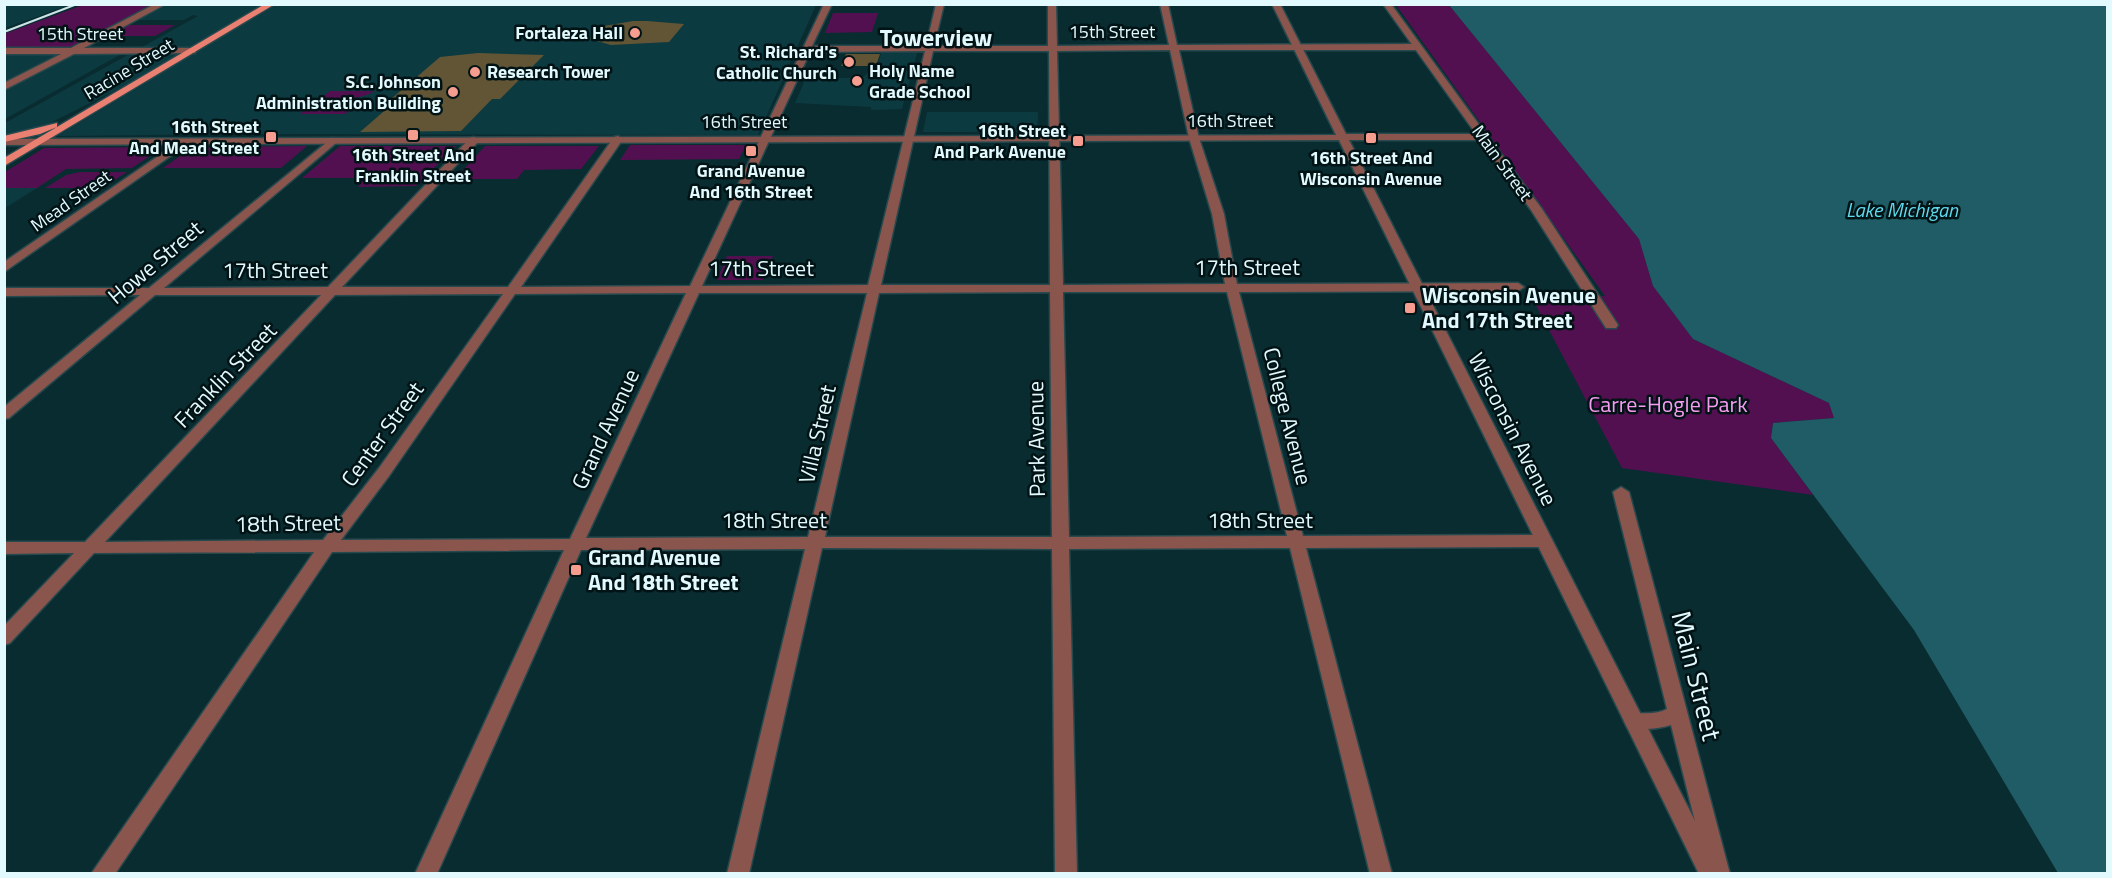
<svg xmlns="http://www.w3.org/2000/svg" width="2112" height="878" font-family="'Titillium Web',sans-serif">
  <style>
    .built { fill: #0c3a41 }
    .green { fill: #531051 }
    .water { fill: #1f5c65 }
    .building { fill: #615535 }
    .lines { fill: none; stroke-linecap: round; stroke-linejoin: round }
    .minor-casing { stroke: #27494e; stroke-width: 3 }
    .tertiary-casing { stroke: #27494e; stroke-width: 3 }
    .primary-casing { stroke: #27494e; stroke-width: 3 }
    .minor { fill: #89554d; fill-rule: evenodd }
    .tertiary { fill: #89554d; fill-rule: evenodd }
    .primary { fill: #ea8071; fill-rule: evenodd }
    .rail { stroke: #cbe4e8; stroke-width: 2 }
    .poi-dot { fill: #f59d8f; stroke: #021316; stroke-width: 2 }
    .labels { text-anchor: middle; stroke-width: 5; stroke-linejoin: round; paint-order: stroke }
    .far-street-label { font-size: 18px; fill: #e2fafe; stroke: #021316 }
    .far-poi-label { font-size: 18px; font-weight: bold; fill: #e2fafe; stroke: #021316; text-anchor: end }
    .far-water-label { font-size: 20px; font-style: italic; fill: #5fdaee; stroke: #021316 }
    .street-label { font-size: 22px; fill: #e2fafe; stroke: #021316 }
    .poi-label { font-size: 22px; font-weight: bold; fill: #e2fafe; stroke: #021316; text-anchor: start }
    .park-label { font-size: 22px; fill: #f69cf0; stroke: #021316 }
    .far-district-label { font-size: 24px; font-weight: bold; fill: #e2fafe; stroke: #021316 }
    .near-street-label { font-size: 27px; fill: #e2fafe; stroke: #021316 }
  </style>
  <rect width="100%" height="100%" fill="#092c31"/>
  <path class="built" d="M 5,4 L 69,4 L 69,5 L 5,28 Z
    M 278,4 L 816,5 L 758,135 L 246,134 L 58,136 L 146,83 L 130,83 L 34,131 L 5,137 L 5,123 L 198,16 L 193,15 L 184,20 L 138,20 L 168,5 L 261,5 L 237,20 L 253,19 Z
    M 5,53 L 123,53 L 5,119 Z
    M 881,53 L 917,53 L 902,109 L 871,110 L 871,107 L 795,103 L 805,80 L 863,77 L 878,63 Z
    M 927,112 L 1038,112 L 1037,132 L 923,132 Z
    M 5,188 L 37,188 L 5,208 Z"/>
  <path class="green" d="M 83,5 L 156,5 L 118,25 L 175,25 L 155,36 L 95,36 L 67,49 L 5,49 L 4,34 Z
    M 1396,5 L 1449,5 L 1639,239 L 1653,286 L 1693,339 L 1829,403 L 1835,418 L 1773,423 L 1771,438 L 1813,495 L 1622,468 L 1531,296 L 1605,296 Z
    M 833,13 L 878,13 L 872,32 L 825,33 Z
    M 330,91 L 374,91 C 362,100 347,95 338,106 L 351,110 L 345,114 L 300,114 Z
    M 630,145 L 746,145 L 739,159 L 620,160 Z
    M 307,146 L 281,168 L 163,168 L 193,147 Z
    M 340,146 L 456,146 L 416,186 L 358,187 L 365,178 L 302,178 Z
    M 485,146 L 599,146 L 581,169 L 524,170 L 517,179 L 455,179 Z
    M 163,147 L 132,168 L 66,169 L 37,188 L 5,188 L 5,172 L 44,148 Z
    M 80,172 L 127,172 L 102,188 L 45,188 L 66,175 Z
    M 727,256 L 773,256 L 763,280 L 717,280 Z"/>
  <path class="water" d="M 1449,5 L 2107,5 L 2107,873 L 2058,873 L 1914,630 L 1771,438 L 1773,423 L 1834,418 L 1829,403 L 1693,339 L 1653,286 L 1639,239 Z"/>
  <path class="building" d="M 633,21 L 647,21 L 684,24 L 669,42 L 611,45 L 590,39 L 594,32 L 604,26 Z
    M 478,53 L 544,55 L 500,99 L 492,99 L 461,131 L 360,132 L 398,99 L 391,99 L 440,57 Z
    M 846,54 L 880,54 L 876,66 L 841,66 Z"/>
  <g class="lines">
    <defs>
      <path id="minor" d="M 155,4 L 166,4 L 84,48 L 192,48 L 196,51 L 195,53 L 74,54 L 4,90 L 4,83 L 61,54 L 4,54 L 4,48 L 71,48 Z
        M 824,4 L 832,4 L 812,46 L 926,46 L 936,4 L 944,4 L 934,46 L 1048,46 L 1048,4 L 1056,4 L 1057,46 L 1169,45 L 1160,4 L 1168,4 L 1177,45 L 1417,44 L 1421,47 L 1417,50 L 1179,50 L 1199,138 L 1224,214 L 1237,284 L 1518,283 L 1524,287 L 1518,291 L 1239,292 L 1303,536 L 1544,535 L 1550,537 L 1552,541 L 1550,545 L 1544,547 L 1306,548 L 1392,874 L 1370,874 L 1290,548 L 1069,549 L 1077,874 L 1055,874 L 1052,549 L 822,548 L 749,874 L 727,874 L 805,549 L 581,550 L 437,874 L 415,874 L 564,550 L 332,552 L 115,874 L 91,874 L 314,552 L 94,553 L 10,643 L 4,645 L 4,626 L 74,553 L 4,554 L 4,542 L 85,542 L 321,295 L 155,295 L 9,418 L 4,419 L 4,407 L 140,295 L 4,296 L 4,288 L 149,288 L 332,138 L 336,139 L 336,143 L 164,288 L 328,287 L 470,138 L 474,137 L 479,140 L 478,142 L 342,287 L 508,287 L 614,137 L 618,136 L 623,139 L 521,287 L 690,286 ZM 1170,50 L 1189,138 L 1212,214 L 1225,284 L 1063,285 L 1057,51 ZM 925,51 L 868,285 L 702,286 L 810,52 ZM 933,51 L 1049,51 L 1050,285 L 881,285 ZM 1050,292 L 1052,537 L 825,537 L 879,293 ZM 1063,292 L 1227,292 L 1287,536 L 1069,537 ZM 686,293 L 570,539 L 341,540 L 389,476 L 515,294 ZM 699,293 L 867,293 L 808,537 L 586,538 ZM 503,294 L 379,468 L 323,540 L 105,542 L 335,295 Z
        M 1479,135 L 1487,135 L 1542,209 L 1618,325 L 1616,328 L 1606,328 L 1531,210 L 1478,137 Z
        M 183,139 L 192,141 L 4,272 L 4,262 Z
        M 1621,487 L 1629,492 L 1730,874 L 1708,874 L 1671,725 C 1657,729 1641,731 1627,727 L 1624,721 L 1627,715 C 1640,711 1655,716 1667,709 L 1613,492 Z"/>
      <path id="tertiary" d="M 1272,4 L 1280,4 L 1346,134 L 1476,134 L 1383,4 L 1391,4 L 1488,137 L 1483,140 L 1349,140 L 1722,874 L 1699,874 L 1339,140 L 4,145 L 4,139 L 1336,135 Z"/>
      <path id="primary" d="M 265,4 L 275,4 L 4,166 L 4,158 L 57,127 L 40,134 L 4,142 L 4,136 L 57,123 L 57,127 Z"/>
    </defs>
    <use href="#minor" class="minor-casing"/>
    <use href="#tertiary" class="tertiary-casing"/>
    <use href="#primary" class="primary-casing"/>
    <use href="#minor" class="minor"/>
    <use href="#tertiary" class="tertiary"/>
    <use href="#primary" class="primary"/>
    <path class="rail" d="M 4,32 L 77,4"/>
  </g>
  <g class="poi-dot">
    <circle cx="635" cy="33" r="6"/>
    <circle cx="849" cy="62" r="6"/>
    <circle cx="475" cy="72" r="6"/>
    <circle cx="857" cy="81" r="6"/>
    <circle cx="453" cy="92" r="6"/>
    <rect x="407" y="129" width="12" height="12" rx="3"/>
    <rect x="265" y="131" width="12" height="12" rx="3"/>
    <rect x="1365" y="132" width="12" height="12" rx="3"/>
    <rect x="1072" y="135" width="12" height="12" rx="3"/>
    <rect x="745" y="145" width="12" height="12" rx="3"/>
    <rect x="1404" y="302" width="12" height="12" rx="3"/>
    <rect x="570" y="564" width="12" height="12" rx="3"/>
  </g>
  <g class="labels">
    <g class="far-street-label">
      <text x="1112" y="38">15th Street</text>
      <text x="80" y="40">15th Street</text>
      <text transform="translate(129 69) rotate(-31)" y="6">Racine Street</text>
      <text x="1230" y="127">16th Street</text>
      <text x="744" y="128">16th Street</text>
      <text transform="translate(1502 163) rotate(54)" y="6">Main Street</text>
      <text transform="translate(71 201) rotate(-35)" y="6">Mead Street</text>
    </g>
    <g class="far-poi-label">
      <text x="623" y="39">Fortaleza Hall</text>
      <text x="837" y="58">St. Richard's<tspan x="837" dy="21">Catholic Church</tspan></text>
      <text x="869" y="77" text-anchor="start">Holy Name<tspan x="869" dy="21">Grade School</tspan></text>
      <text x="487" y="78" text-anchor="start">Research Tower</text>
      <text x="441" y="88">S.C. Johnson<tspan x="441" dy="21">Administration Building</tspan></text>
      <text x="259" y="133">16th Street<tspan x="259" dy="21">And Mead Street</tspan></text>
      <text x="1066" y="137">16th Street<tspan x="1066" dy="21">And Park Avenue</tspan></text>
      <text x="413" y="161" text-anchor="middle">16th Street And<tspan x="413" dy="21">Franklin Street</tspan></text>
      <text x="1371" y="164" text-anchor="middle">16th Street And<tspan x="1371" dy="21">Wisconsin Avenue</tspan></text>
      <text x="751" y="177" text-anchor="middle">Grand Avenue<tspan x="751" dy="21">And 16th Street</tspan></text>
    </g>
    <g class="far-water-label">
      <text x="1902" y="217">Lake Michigan</text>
    </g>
    <g class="street-label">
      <text transform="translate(155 262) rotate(-40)" y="8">Howe Street</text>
      <text x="1247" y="275">17th Street</text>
      <text x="761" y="276">17th Street</text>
      <text x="275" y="278">17th Street</text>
      <text transform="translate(225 375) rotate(-46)" y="8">Franklin Street</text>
      <text transform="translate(1288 416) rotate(76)" y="8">College Avenue</text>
      <text transform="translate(605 429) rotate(-65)" y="8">Grand Avenue</text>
      <text transform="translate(1513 429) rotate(63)" y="8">Wisconsin Avenue</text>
      <text transform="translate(382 434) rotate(-54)" y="8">Center Street</text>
      <text transform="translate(817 434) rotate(-77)" y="8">Villa Street</text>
      <text transform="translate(1036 439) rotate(-91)" y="8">Park Avenue</text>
      <text x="774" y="528">18th Street</text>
      <text x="1260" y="528">18th Street</text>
      <text transform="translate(288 523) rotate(-1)" y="8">18th Street</text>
    </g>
    <g class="poi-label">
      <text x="1422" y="303">Wisconsin Avenue<tspan x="1422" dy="25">And 17th Street</tspan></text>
      <text x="588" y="565">Grand Avenue<tspan x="588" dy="25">And 18th Street</tspan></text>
    </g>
    <g class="park-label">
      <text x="1668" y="412">Carre-Hogle Park</text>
    </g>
    <g class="far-district-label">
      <text x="936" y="46">Towerview</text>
    </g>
    <g class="near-street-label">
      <text transform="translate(1696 676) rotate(76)" y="9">Main Street</text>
    </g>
  </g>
  <rect width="2112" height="878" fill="none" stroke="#e2fafe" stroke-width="12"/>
</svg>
